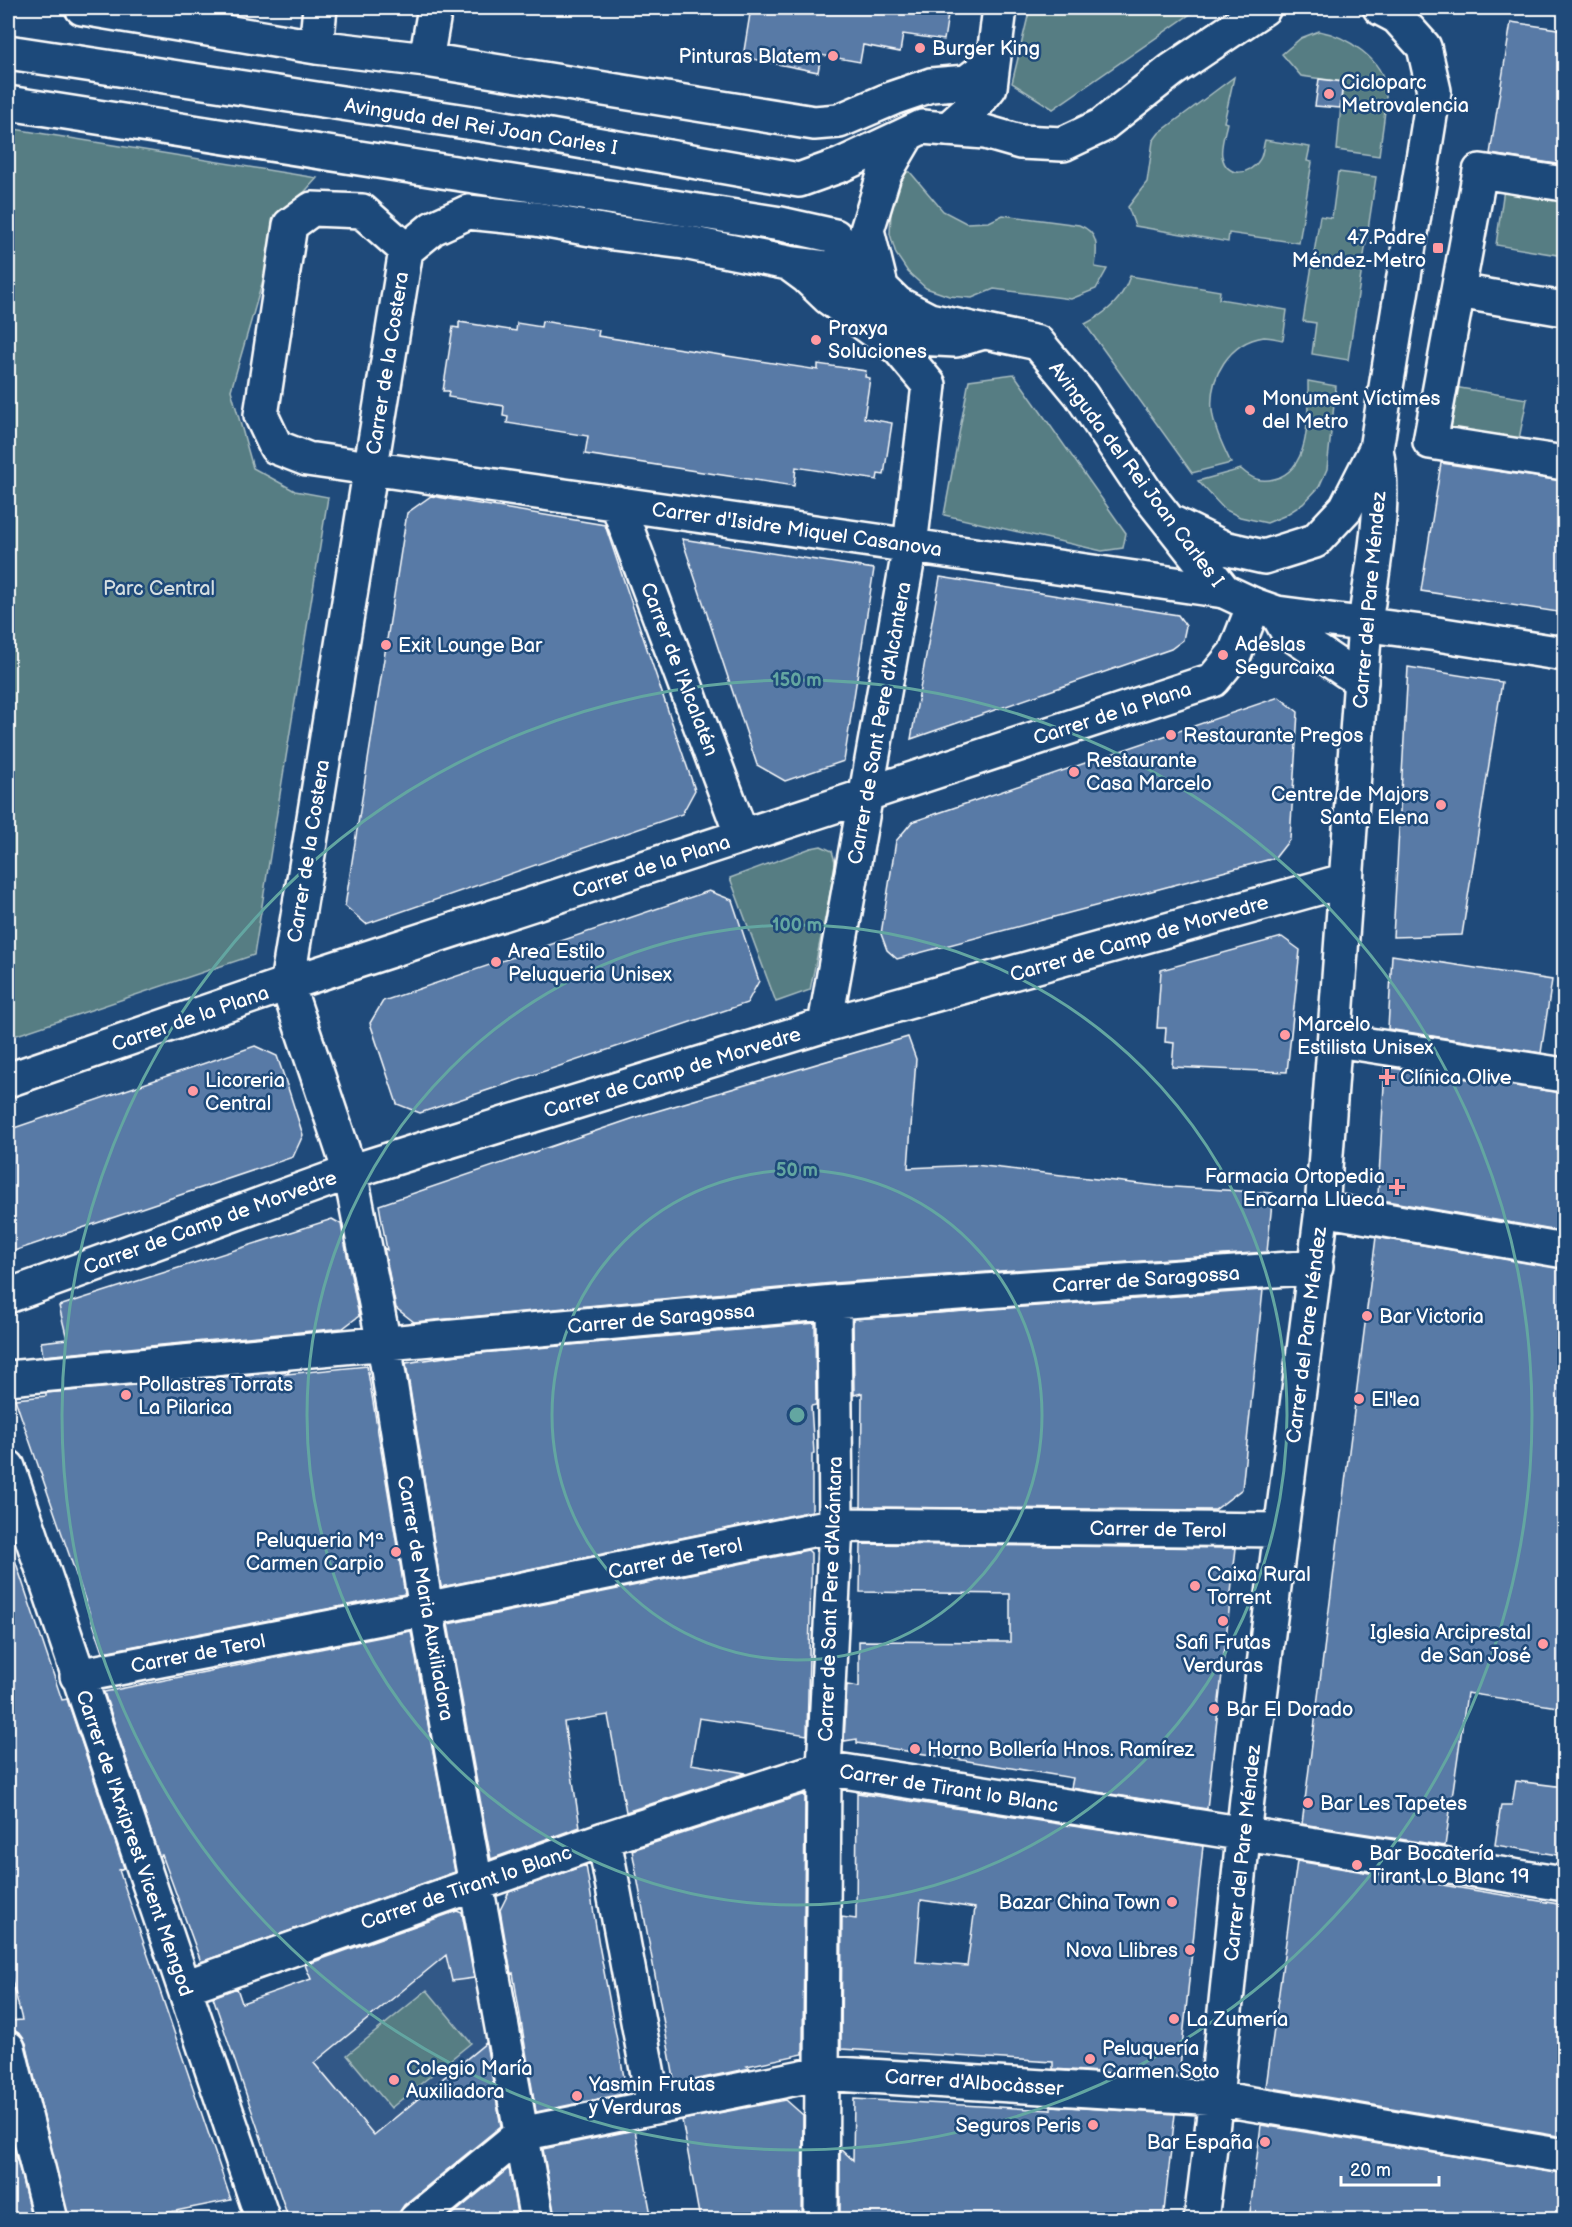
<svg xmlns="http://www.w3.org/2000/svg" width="1572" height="2227" font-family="'Balsamiq Sans',sans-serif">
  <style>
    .built { fill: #305887 }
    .green { fill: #567d83; stroke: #aabec1; stroke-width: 1.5 }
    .building { fill: #597aa6; stroke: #fff; stroke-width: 1.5; fill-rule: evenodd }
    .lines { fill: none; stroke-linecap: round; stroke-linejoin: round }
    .street-casing { stroke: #fff; stroke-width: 38 }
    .secondary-casing { stroke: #fff; stroke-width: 38 }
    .street { stroke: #1f4a7a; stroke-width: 33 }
    .secondary { stroke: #1f4a7a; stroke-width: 33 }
    .ring { fill: none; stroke: #63a6a1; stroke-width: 3 }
    .poi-dot { fill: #ff9aa2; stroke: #1f4a7a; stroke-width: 2 }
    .labels { text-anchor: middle; stroke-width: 5; stroke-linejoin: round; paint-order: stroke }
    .poi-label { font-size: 20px; fill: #fff; stroke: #1f4a7a; text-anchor: start }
    .street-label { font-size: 20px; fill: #fff; stroke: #1f4a7a }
    .park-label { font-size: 20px; fill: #d5dee0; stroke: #1f4a7a }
    .centre { fill: #63a6a1; stroke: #1f4a7a; stroke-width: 3 }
    .ring-label { font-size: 18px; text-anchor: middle; font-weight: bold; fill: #63a6a1; stroke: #1f4a7a; stroke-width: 5; stroke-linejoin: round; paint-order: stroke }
  </style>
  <rect width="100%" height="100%" fill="#1f4a7a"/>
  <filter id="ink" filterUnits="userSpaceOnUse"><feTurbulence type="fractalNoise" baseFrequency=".0167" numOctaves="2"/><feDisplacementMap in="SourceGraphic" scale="12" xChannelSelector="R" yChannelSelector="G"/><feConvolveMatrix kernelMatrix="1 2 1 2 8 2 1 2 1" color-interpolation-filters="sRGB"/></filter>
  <g filter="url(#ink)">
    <path class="built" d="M 468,1938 L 501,2129 L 391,2219 L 289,2219 L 254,2112 Z"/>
    <path class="green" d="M 1030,8 L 1077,8 L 1108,12 L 1110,8 L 1199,8 L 1053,109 L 1012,83 Z
      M 1319,31 C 1346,36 1384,59 1386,90 C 1387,108 1381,137 1379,156 L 1337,150 L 1343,82 L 1301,76 L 1282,54 L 1301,38 Z
      M 1234,77 L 1224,122 L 1227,123 C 1225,133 1220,147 1222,156 C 1226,179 1251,175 1260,159 C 1263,154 1263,146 1265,140 L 1310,147 L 1307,161 L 1312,162 L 1299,243 L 1229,233 L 1228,242 L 1135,226 L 1128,207 L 1147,182 L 1153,141 L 1159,133 Z
      M 8,128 L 317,178 L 281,218 L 231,390 L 253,468 L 295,491 L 328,497 L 254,955 L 8,1038 Z
      M 902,171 L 910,172 L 943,211 L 966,223 L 989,222 L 1003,215 L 1079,225 C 1100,233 1097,248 1095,267 L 1107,269 L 1096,289 L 1071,299 L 994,289 L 972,298 L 949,296 L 926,288 L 908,272 L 896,254 L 890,234 L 891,211 Z
      M 1338,172 L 1376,177 L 1348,360 L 1312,354 L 1316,323 L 1303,321 L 1320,216 L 1332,218 Z
      M 1506,175 L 1564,184 L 1564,256 L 1496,245 Z
      M 1130,276 L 1220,291 L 1219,299 L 1287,310 L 1283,340 C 1277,339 1270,337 1264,337 C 1229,342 1209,377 1212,410 C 1214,428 1223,446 1231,463 L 1192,473 L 1085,324 C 1108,312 1122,300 1130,276 Z
      M 1014,374 L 1126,533 L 1123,548 L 1102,551 L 944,515 L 969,380 Z
      M 1308,381 L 1336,386 L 1327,469 L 1319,487 L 1303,504 L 1284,516 L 1267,523 L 1240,517 L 1224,509 L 1198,481 L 1241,469 C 1251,478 1260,483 1274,479 C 1312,470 1308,411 1308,381 Z
      M 1454,387 L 1527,399 L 1518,444 L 1446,432 Z
      M 821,846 L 832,851 L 836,865 L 810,990 L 776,1002 L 730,878 L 811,848 Z
      M 427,1990 L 471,2043 L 391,2108 L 347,2055 Z"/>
    <path class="building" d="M 751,8 L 949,8 L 944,40 L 903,34 L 900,52 L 863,45 L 860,62 L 821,55 L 818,72 L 743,57 Z
      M 1511,22 L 1564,30 L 1564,165 L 1490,154 Z
      M 1319,79 L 1343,82 L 1340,108 L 1315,106 Z
      M 542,321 L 599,330 L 598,336 L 818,370 L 818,364 L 866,371 L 865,377 L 870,378 L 864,418 L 892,423 L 884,475 L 878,474 L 877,480 L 796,467 L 794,486 L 585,454 L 588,436 L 507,423 L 508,417 L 503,416 L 504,406 L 448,397 L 449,391 L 443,391 L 453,327 L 459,328 L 459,322 L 516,331 L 517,323 L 541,327 Z
      M 1441,463 L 1564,481 L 1564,613 L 1421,591 Z
      M 431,496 L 605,525 L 695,790 L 682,814 L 366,924 L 345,906 L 407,513 Z
      M 682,539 L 874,569 L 844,761 L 785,781 L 757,765 Z
      M 940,577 L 1178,615 L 1186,626 L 1183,640 L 1171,649 L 911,739 Z
      M 1408,667 L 1502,682 L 1462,935 L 1393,937 Z
      M 1279,697 L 1298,712 L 1290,839 L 1275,858 L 897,959 L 887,950 L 881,934 L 896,841 L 912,822 Z
      M 709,891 L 732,900 L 759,981 L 747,1003 L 420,1113 L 397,1104 L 370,1023 L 383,1001 Z
      M 1282,937 L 1300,950 L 1287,1072 L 1172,1067 L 1174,1043 L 1165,1042 L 1166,1028 L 1157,1028 L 1161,970 Z
      M 1392,955 L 1552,980 L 1541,1053 L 1388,1029 Z
      M 908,1037 L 916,1059 L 908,1168 L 975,1165 L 1158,1186 L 1273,1193 L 1267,1252 L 833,1283 L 414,1322 L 396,1308 L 384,1248 L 387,1250 L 379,1205 L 640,1116 Z
      M 255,1046 L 277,1056 L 289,1091 L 303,1135 L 293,1157 L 8,1253 L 8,1130 Z
      M 1385,1067 L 1564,1093 L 1564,1232 L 1381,1200 L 1381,1196 L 1378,1195 Z
      M 332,1219 L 341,1224 L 359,1316 L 343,1328 L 43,1356 L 41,1342 L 67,1339 L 59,1306 Z
      M 1376,1237 L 1564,1269 L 1564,1708 L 1467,1693 L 1445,1846 L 1302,1824 Z
      M 1263,1290 L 1242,1489 L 1215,1510 L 861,1507 L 862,1393 L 854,1395 L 853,1319 Z
      M 815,1323 L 816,1405 L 811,1406 L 814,1453 L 812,1454 L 812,1511 L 441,1587 L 406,1363 L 458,1355 Z
      M 367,1366 L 405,1594 L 103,1652 L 15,1399 L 46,1396 L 46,1393 L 290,1371 L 286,1374 Z
      M 861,1544 L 1236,1548 L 1207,1809 L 1071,1788 L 1073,1778 L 857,1743 L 857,1739 L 844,1741 L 847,1685 L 859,1687 L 859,1641 L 1010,1642 L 1010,1594 L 860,1592 Z
      M 808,1550 L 811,1553 L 811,1577 L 807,1735 L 699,1718 L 691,1764 L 746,1773 L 626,1812 L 608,1715 L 564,1722 L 580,1827 L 491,1859 L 448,1624 Z
      M 12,1551 L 62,1700 L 67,1699 L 124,1868 L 119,1870 L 231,2200 L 130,2220 L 69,2220 L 26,2043 L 21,2035 L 14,2030 L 8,2030 L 8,2021 L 22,2020 L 8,1964 L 8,1552 Z
      M 411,1631 L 455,1872 L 201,1962 L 162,1855 L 159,1856 L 104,1692 Z
      M 1516,1781 L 1564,1787 L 1564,1856 L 1495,1845 L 1501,1805 L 1512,1805 Z
      M 857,1793 L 1203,1846 L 1179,2077 L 1053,2069 L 1053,2062 L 841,2049 L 842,1917 L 856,1919 ZM 921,1900 L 975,1908 L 967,1966 L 916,1962 Z
      M 805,1794 L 803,2054 L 747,2066 L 750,2068 L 675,2084 L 632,1850 Z
      M 1297,1861 L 1564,1905 L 1564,2137 L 1266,2087 Z
      M 586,1865 L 599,1945 L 627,2093 L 536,2112 L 513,1973 L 511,1974 L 500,1910 L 509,1892 Z
      M 457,1911 L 462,1913 L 474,1978 L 452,1981 L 446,1955 L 314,2063 L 374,2135 L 486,2043 L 501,2126 L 404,2205 L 399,2213 L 398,2220 L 289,2220 L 213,1997 L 237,1988 L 242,2003 L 311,1979 L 305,1965 Z
      M 854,2099 L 1051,2110 L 1051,2106 L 1175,2114 L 1163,2220 L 840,2220 L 840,2148 L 853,2160 Z
      M 786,2100 L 803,2115 L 802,2220 L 700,2220 L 682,2120 Z
      M 8,2123 L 32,2220 L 8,2220 Z
      M 1261,2125 L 1564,2174 L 1564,2220 L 1249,2220 Z
      M 635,2130 L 652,2220 L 555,2220 L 543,2149 Z
      M 509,2168 L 518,2220 L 446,2220 Z"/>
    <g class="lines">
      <defs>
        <path id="street" d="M 82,8 L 316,47 L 426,60 L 814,123 L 839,121 L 893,98 L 931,85 L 967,82 L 992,63
          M 316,47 L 320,8
          M 426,60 L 435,8
          M 948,129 L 978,102 L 990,87 L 1000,8
          M 1564,184 L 1480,171 L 1430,442 L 1564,463
          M 406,250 L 287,984 L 350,1172 L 384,1344 L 426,1609 L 537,2220
          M 406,250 L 362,211 L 312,209 L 290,225 L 261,415 L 276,447 L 307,459 L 370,468 L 1224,591
          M 406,250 L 433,228 L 468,212 L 536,219 L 613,233 L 684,242 L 788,263 L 807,277 L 829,298 L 899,349 L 929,385 L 910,546 L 825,1025
          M 788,263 L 836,269 L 891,313 L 918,338 L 956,340 L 984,332
          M 1458,291 L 1564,309
          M 617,503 L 742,836
          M 1336,1040 L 1564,1075
          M 8,1080 L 287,984 L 865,796 L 867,794 L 1213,680 L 1235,653 L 1254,605
          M 1322,1209 L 1564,1251
          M 8,1296 L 350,1172 L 433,1146 L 825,1025 L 1347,880
          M 8,1378 L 834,1302 L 1316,1267
          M 8,1467 L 263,2220
          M 77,1676 L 426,1609 L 836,1525 L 1281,1530
          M 604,1839 L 654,2107
          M 185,1987 L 604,1839 L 824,1768 L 1564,1884
          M 8,2048 L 51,2220
          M 416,2220 L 521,2134 L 822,2073 L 1216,2098 L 1564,2156
          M 821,2220 L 824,1768 L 836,1525 L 834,1302
          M 1201,2220 L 1216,2098 L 1247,1799 L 1322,1209 L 1365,624"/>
        <path id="secondary" d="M 8,52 L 499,127 L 799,180 L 841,165 L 922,127 L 985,132 L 1020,142 L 1063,144 L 1101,126 L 1172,70 L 1264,8
          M 8,103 L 781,224 L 835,236 L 858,265 L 898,304 L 929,320 L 1038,343 L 1081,395 L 1145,491 L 1224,591 L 1254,605 L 1277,613 L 1437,634 L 1564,654
          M 881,286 L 867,230 L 884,175 L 908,134
          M 1175,524 L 1224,548 L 1264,557 L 1315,541 L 1346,508 L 1376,449 L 1434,91 L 1424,47 L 1397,17 L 1380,8
          M 1277,613 L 1287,631 L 1361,681
          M 1365,624 C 1372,567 1387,506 1376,449"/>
      </defs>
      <use href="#street" class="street-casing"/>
      <use href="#secondary" class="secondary-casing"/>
      <use href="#street" class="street"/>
      <use href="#secondary" class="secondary"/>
    </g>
  </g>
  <g class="ring">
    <circle cx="797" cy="1415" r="245"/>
    <circle cx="797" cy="1415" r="490"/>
    <circle cx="797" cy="1415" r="735"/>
  </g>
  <g class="poi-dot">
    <circle cx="920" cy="48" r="6"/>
    <circle cx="833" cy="56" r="6"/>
    <circle cx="1329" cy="94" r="6"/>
    <rect x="1432" y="242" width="12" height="12" rx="3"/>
    <circle cx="816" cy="340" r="6"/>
    <circle cx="1250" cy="410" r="6"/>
    <circle cx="386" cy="645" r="6"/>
    <circle cx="1223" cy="655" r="6"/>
    <circle cx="1171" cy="735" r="6"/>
    <circle cx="1074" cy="772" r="6"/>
    <circle cx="1441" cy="805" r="6"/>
    <circle cx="496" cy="962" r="6"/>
    <circle cx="1285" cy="1035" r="6"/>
    <path d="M1384 1068h6v6h6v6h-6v6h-6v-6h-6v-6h6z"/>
    <circle cx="193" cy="1091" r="6"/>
    <path d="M1394 1178h6v6h6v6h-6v6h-6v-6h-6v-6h6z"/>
    <circle cx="1367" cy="1316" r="6"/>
    <circle cx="126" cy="1395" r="6"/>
    <circle cx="1359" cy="1399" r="6"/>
    <circle cx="396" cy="1552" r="6"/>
    <circle cx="1195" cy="1586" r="6"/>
    <circle cx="1223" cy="1621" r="6"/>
    <circle cx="1543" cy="1644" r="6"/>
    <circle cx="1214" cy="1709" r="6"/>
    <circle cx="915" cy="1749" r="6"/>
    <circle cx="1308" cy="1803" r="6"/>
    <circle cx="1357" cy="1865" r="6"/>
    <circle cx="1172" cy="1902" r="6"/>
    <circle cx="1190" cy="1950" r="6"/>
    <circle cx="1174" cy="2019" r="6"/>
    <circle cx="1090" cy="2059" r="6"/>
    <circle cx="394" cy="2080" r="6"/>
    <circle cx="577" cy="2096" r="6"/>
    <circle cx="1093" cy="2125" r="6"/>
    <circle cx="1265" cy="2142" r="6"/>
  </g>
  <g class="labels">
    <g class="poi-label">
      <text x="932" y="55">Burger King</text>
      <text x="821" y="63" text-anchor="end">Pinturas Blatem</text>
      <text x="1341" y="89">Cicloparc<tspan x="1341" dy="23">Metrovalencia</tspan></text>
      <text x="1426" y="244" text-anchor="end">47.Padre<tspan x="1426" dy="23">Méndez-Metro</tspan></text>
      <text x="828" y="335">Praxya<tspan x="828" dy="23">Soluciones</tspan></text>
      <text x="1262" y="405">Monument Víctimes<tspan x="1262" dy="23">del Metro</tspan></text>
      <text x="1235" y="651">Adeslas<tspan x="1235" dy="23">Segurcaixa</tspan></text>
      <text x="398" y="652">Exit Lounge Bar</text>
      <text x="1183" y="742">Restaurante Pregos</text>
      <text x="1086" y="767">Restaurante<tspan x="1086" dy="23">Casa Marcelo</tspan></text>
      <text x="1429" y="801" text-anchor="end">Centre de Majors<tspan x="1429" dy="23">Santa Elena</tspan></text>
      <text x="508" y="958">Area Estilo<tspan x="508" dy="23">Peluqueria Unisex</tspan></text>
      <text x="1297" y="1031">Marcelo<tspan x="1297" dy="23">Estilista Unisex</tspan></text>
      <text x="1400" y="1084">Clínica Olive</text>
      <text x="205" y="1087">Licoreria<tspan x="205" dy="23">Central</tspan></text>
      <text x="1385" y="1183" text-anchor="end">Farmacia Ortopedia<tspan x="1385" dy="23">Encarna Llueca</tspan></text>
      <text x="1379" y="1323">Bar Victoria</text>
      <text x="138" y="1391">Pollastres Torrats<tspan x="138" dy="23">La Pilarica</tspan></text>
      <text x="1371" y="1406">El'lea</text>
      <text x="384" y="1547" text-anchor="end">Peluqueria Mª<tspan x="384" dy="23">Carmen Carpio</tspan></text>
      <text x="1207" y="1581">Caixa Rural<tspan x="1207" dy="23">Torrent</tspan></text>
      <text x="1531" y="1639" text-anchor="end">Iglesia Arciprestal<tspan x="1531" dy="23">de San José</tspan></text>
      <text x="1223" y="1649" text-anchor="middle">Safi Frutas<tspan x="1223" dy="23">Verduras</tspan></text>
      <text x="1226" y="1716">Bar El Dorado</text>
      <text x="927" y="1756">Horno Bollería Hnos. Ramírez</text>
      <text x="1320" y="1810">Bar Les Tapetes</text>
      <text x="1369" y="1860">Bar Bocatería<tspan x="1369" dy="23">Tirant Lo Blanc 19</tspan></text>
      <text x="1160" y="1909" text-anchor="end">Bazar China Town</text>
      <text x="1178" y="1957" text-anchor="end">Nova Llibres</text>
      <text x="1186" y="2026">La Zumería</text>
      <text x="1102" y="2055">Peluquería<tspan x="1102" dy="23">Carmen Soto</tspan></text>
      <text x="406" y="2075">Colegio María<tspan x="406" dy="23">Auxiliadora</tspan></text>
      <text x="589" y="2091">Yasmin Frutas<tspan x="589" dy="23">y Verduras</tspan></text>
      <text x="1081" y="2132" text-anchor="end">Seguros Peris</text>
      <text x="1253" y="2149" text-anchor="end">Bar España</text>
    </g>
    <g class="street-label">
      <text transform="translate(481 126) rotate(9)" y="7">Avinguda del Rei Joan Carles I</text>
      <text transform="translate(387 363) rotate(-81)" y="7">Carrer de la Costera</text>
      <text transform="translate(1137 474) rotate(53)" y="7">Avinguda del Rei Joan Carles I</text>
      <text transform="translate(797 529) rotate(8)" y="7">Carrer d'Isidre Miquel Casanova</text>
      <text transform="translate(1369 600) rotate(-85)" y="7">Carrer del Pare Méndez</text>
      <text transform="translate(680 669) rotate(69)" y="7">Carrer de l'Alcalatén</text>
      <text transform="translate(1112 713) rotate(-18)" y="7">Carrer de la Plana</text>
      <text transform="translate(879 723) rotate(-80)" y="7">Carrer de Sant Pere d'Alcàntera</text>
      <text transform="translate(308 851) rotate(-81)" y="7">Carrer de la Costera</text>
      <text transform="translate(651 866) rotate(-18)" y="7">Carrer de la Plana</text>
      <text transform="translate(1139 938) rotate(-16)" y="7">Carrer de Camp de Morvedre</text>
      <text transform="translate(190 1018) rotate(-19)" y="7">Carrer de la Plana</text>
      <text transform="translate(672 1072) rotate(-17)" y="7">Carrer de Camp de Morvedre</text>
      <text transform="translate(210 1222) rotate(-20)" y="7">Carrer de Camp de Morvedre</text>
      <text transform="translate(1146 1279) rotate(-4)" y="7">Carrer de Saragossa</text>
      <text transform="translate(661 1318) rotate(-5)" y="7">Carrer de Saragossa</text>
      <text transform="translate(1306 1335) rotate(-83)" y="7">Carrer del Pare Méndez</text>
      <text transform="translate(1158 1529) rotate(1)" y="7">Carrer de Terol</text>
      <text transform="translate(675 1558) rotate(-12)" y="7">Carrer de Terol</text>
      <text transform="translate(426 1598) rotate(80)" y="7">Carrer de Maria Auxiliadora</text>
      <text transform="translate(830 1599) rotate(-88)" y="7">Carrer de Sant Pere d'Alcántara</text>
      <text transform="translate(198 1653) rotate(-11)" y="7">Carrer de Terol</text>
      <text transform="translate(949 1788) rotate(9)" y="7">Carrer de Tirant lo Blanc</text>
      <text transform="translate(135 1843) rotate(71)" y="7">Carrer de l'Arxiprest Vicent Mengod</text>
      <text transform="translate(1242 1853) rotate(-84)" y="7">Carrer del Pare Méndez</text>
      <text transform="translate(466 1887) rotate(-19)" y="7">Carrer de Tirant lo Blanc</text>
      <text transform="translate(974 2082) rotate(4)" y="7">Carrer d'Albocàsser</text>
    </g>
    <g class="park-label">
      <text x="159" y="595">Parc Central</text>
    </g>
  </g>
  <circle cx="797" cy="1415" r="9" class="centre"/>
  <g class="ring-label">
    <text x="797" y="686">150 m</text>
    <text x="797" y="931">100 m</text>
    <text x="797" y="1176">50 m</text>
  </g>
  <rect width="1572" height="2227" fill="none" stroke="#1f4a7a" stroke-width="30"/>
  <rect x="15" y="15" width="1542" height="2197" fill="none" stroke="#fff" stroke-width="2" filter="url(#ink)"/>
  <path d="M1341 2176v9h98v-9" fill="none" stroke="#ffffff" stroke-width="3"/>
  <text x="1350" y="2176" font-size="18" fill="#ffffff" stroke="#1f4a7a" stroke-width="4.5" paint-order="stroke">20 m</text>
</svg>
